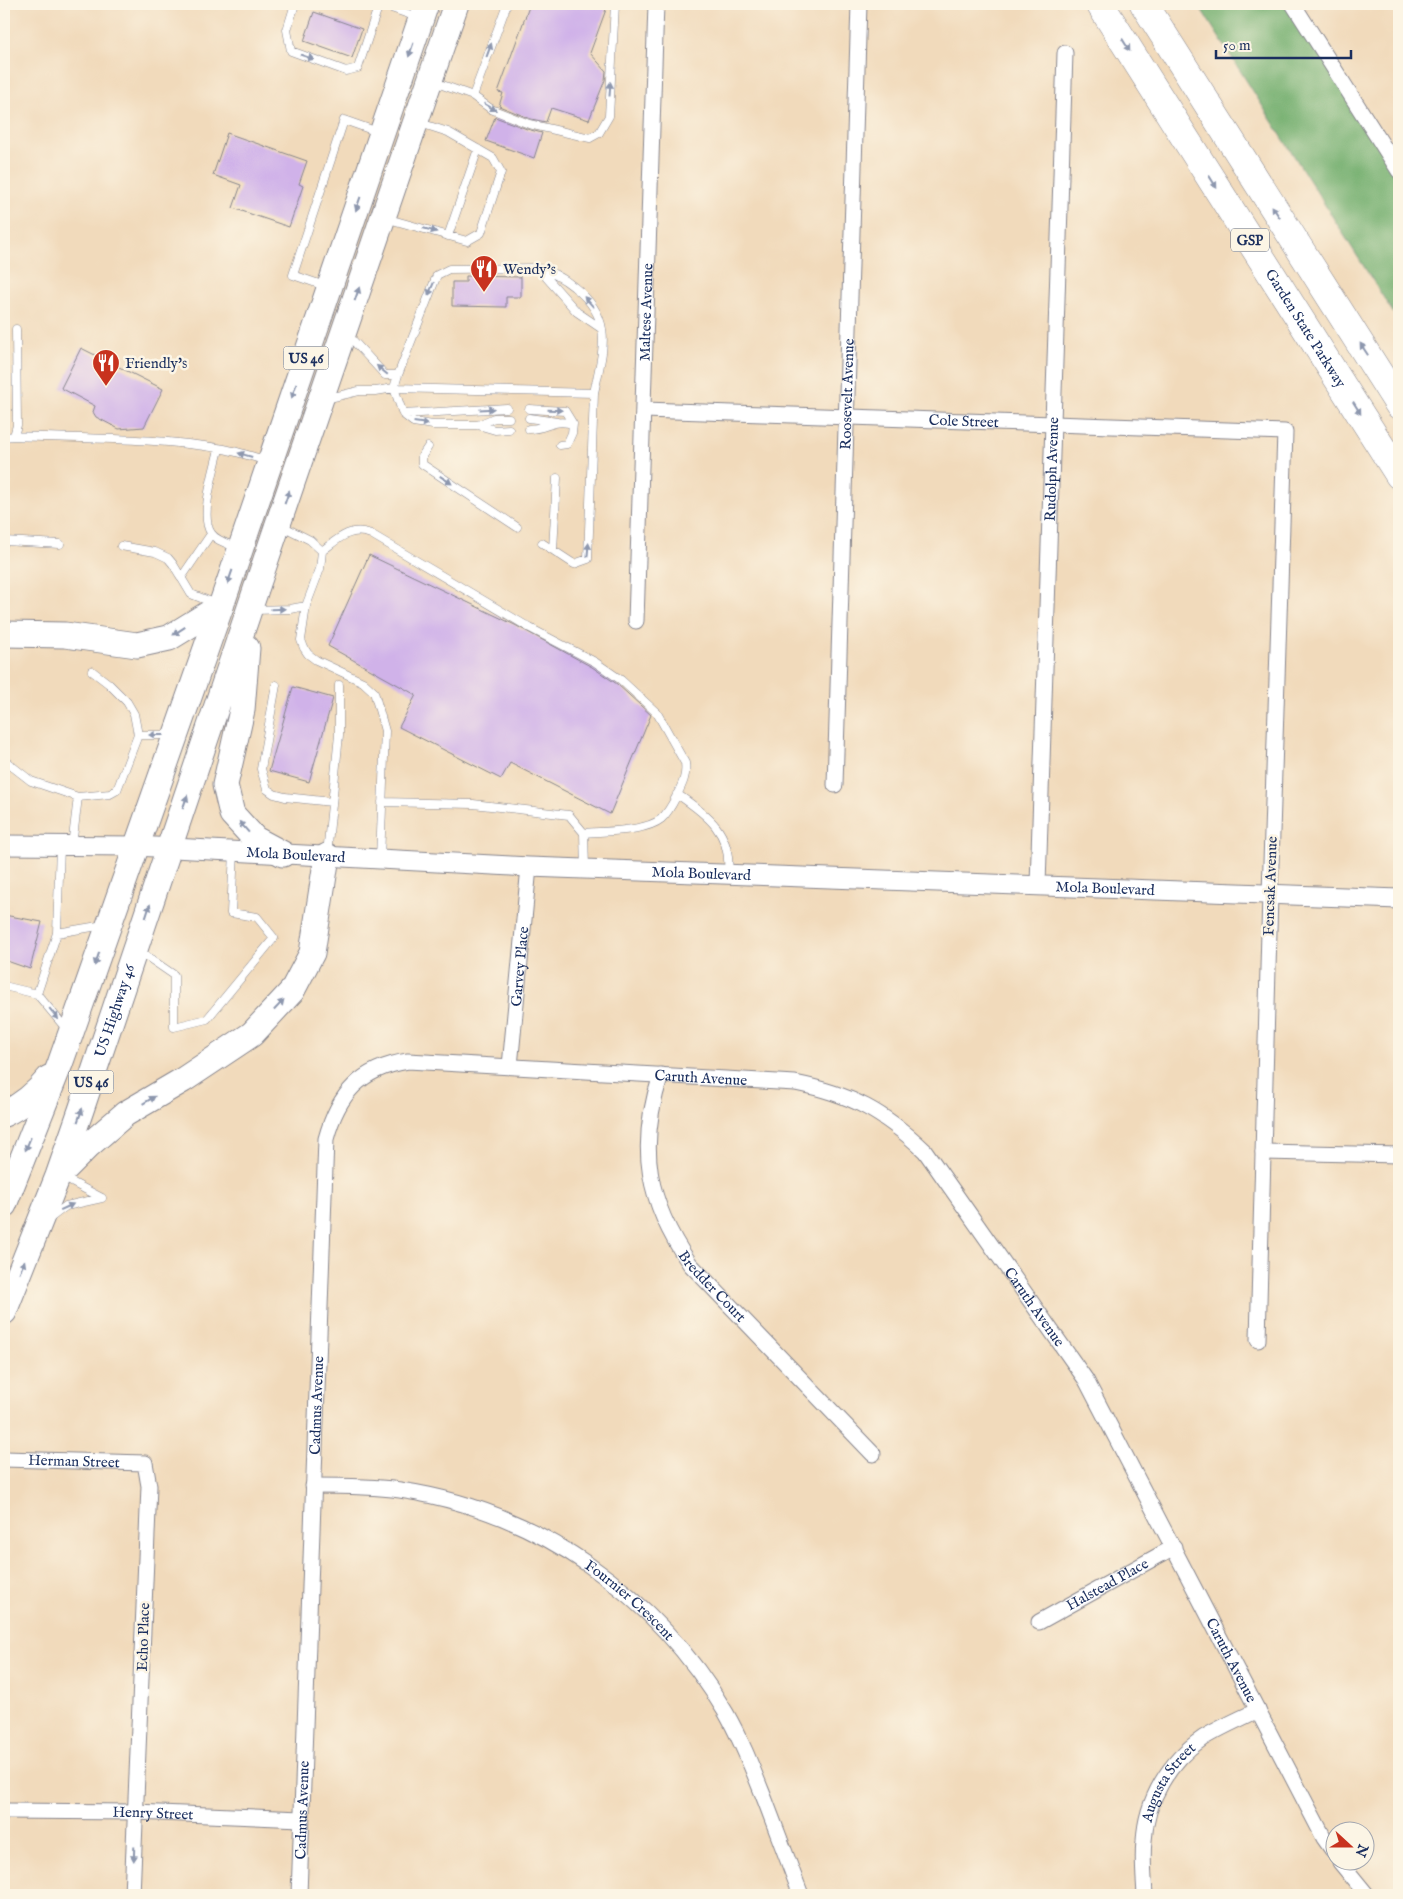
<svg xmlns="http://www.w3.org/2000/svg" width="1403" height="1899" font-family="'IM FELL English',serif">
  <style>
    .forest { fill: #73af6e; stroke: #476f66 }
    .building { fill: #d0b2e9 }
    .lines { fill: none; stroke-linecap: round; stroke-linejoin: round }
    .service-casing { stroke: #86848c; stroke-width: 9 }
    .minor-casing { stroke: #86848c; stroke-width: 17 }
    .tertiary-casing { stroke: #86848c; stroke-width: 21 }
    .trunk-casing { stroke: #86848c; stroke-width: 27 }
    .motorway-casing { stroke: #86848c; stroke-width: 29 }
    .service { stroke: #fff; stroke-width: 8 }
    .minor { stroke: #fff; stroke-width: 15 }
    .tertiary { stroke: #fff; stroke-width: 19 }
    .trunk { stroke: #fff; stroke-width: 25 }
    .motorway { stroke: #fff; stroke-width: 28 }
    .oneway { fill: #8d97ae }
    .labels { text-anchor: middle; stroke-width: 5; stroke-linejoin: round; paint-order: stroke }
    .shield { fill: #fcf5e5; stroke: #5e6a86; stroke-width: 1 }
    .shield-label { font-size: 14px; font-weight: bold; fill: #1b2f5e }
    .poi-label { font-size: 15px; fill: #1b2f5e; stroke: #fcf5e5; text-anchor: start }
    .street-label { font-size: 15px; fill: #1b2f5e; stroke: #fcf5e5 }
  </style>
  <rect width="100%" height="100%" fill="#fcf5e5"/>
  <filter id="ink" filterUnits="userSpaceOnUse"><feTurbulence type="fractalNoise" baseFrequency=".02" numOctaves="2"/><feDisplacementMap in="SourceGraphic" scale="10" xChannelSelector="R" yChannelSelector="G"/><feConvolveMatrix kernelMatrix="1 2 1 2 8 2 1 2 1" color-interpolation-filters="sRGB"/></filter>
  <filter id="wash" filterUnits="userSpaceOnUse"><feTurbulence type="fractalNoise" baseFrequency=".0096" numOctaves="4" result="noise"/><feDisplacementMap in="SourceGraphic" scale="20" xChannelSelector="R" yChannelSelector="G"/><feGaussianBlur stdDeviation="1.12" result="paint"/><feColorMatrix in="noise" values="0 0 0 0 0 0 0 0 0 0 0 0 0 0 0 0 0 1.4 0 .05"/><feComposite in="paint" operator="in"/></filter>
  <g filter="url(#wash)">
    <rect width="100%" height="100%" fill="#f1dabb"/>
    <path class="forest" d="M 1198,4 L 1296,4 L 1399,165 L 1399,322 Z"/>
    <g id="blocks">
      <path class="building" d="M 530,4 L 608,4 L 590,53 L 606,71 L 605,80 L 589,120 L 551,108 L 546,122 L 531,119 L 499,106 L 503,93 L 498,92 Z
        M 314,12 L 362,29 L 352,58 L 304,41 Z
        M 495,117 L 527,129 L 542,133 L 534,158 L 486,141 Z
        M 227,133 L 307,161 L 299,184 L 303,186 L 289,227 L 233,208 L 241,185 L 213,175 Z
        M 466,276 L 521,277 L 521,297 L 506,297 L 506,307 L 452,306 L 452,282 L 466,282 Z
        M 81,348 L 163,389 L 144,427 L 119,429 L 96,417 L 93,412 L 95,406 L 61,388 Z
        M 369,555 L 515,625 L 592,667 L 617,684 L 651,715 L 610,814 L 510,763 L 501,779 L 399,727 L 416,695 L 328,646 Z
        M 293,687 L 333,698 L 309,782 L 269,771 Z
        M 4,915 L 42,922 L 30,969 L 4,960 Z"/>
    </g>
  </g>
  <g filter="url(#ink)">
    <use href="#blocks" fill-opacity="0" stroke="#86848c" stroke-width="1"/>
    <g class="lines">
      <defs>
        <path id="service" d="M 295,4 L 287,30 L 291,51 L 346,71 L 358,68 L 379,4
          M 380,4 L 417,17
          M 434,82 L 473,96 L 491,109 L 529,124 L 590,138 L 599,133 L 609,116 L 615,4
          M 473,96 L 507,4
          M 385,218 L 467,241 L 481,233 L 501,172 L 493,158 L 448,132 L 420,123
          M 448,236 L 478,149
          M 539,269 L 577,312 L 602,329
          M 325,286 L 293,275 L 344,120 L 378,132
          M 398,375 L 394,388 L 403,414 L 413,422 L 433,425 L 478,425 L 495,430 L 509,429
          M 325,399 L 359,391 L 376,391 L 394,388 L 594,393 C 603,349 615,319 574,287 C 562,277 551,271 536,268 L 449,269 L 437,275 L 398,375 L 385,375 L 348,335
          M 529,409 L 565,411 L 573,424
          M 403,414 L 507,408
          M 529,418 L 557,422
          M 478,425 L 494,418 L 509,418
          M 529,429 C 547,429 553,418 573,424 L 572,433 L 567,444 L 560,445
          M 14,436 C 84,439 155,437 224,449 C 239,452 253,457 268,461
          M 4,437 L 14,436 L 17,425 L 16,329
          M 428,447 L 422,456 L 422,464 L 517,527
          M 219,449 C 215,468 199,516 211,533 C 216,541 229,544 238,548
          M 282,526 L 310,540 L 322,551
          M 4,541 L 60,544
          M 542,543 L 574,564 L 588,559 L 594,393
          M 121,546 L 155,552 L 168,558 L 173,564 L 191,594 L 214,603
          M 553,550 L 557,478
          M 181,578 L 211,534
          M 254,610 L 290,609 L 306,606
          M 276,685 L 261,769 L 267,789 L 274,794 L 285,797 L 332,802
          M 138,735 L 171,735
          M 4,760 L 31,781 L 78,797
          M 677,794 C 708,815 732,833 728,873
          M 382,802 L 473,804 L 569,815 L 584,833 L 585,869
          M 72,846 L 78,797 L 110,794 L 117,790 L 138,735 L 134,714 L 127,702 L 109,684 L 92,671
          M 327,854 L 339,735 L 339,685
          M 380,859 L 385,731 L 376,699 L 374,692 L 363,682 L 316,660 L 308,654 L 304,648 L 301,640 L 306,606 L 320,569 L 322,551 C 338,539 350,526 371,534 L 530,628 L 595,662 L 621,680 L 657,713 L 685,763 C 687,776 682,785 676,797 C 672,805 668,813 661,819 C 645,832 604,831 584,833
          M 57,933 L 104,925
          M 139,951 L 174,975 L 174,1027 L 207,1019 L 274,938 L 257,917 L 231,913 L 234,852
          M 4,986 L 37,994 L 57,933 L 60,846
          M 37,994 L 68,1031
          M 62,1177 L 102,1198
          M 49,1219 L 66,1206 L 102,1198"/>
        <g id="minor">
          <path d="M 1293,4 L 1399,171"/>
          <path id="s1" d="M 644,410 L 1285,432 L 1270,894 L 1258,1340"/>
          <path id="s2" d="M 636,621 L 656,4"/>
          <path id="s3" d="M 835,785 L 859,4"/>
          <path id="s4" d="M 1038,885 L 1065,53"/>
          <path id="s5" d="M 510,1066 L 529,867"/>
          <path id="s6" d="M 661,1075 C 637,1147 647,1202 690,1264 L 873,1454"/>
          <path d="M 1263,1152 L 1399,1155"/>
          <path id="s7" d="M 4,1459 L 145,1463 L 149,1486 L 132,1895"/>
          <path id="s8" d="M 313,1486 C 342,1486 371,1486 400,1490 C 537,1510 657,1595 726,1713 C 742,1741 753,1770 765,1800 C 777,1832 789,1863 801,1895"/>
          <path id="s9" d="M 1039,1622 L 1174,1547"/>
          <path id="s10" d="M 4,1811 L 135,1812 L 301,1819"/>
          <path d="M 1340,1862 L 1367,1895"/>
          <path id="s11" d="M 299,1895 L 326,1139 C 338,1094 361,1068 408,1061 L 795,1083 C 851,1094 884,1112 925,1151 L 1086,1380 L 1324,1838 L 1336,1855"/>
          <path id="s12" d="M 1145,1895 C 1144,1877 1142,1859 1144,1841 C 1146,1800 1169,1761 1203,1738 C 1221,1727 1240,1719 1258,1710"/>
        </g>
        <g id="tertiary">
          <path id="s13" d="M 4,845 L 136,846 L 529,867 L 1399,899"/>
        </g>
        <g id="trunk">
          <path d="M 4,634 L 65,635 L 137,645 L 169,638 L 221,606"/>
          <path d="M 247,648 L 242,710 L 225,785 L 232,814 L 255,839 L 283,854"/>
          <path d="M 4,1114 C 23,1105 36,1094 49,1078"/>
          <path d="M 64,1170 L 89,1145 L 125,1114 L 183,1080 L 252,1034 L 292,991 L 312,953 L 327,856"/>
          <path d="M 4,1205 L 60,1064 L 221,606 L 426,4"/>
          <path id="s14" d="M 4,1312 L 58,1176 L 81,1110 L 278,524 L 456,4"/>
        </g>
        <g id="motorway">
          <path id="s15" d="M 1100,4 L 1399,475"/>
          <path d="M 1144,4 L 1399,405"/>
        </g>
      </defs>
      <use href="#service" class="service-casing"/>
      <use href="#minor" class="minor-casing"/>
      <use href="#tertiary" class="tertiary-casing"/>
      <use href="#trunk" class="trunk-casing"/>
      <use href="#motorway" class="motorway-casing"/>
      <use href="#service" class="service"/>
      <use href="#minor" class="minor"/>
      <use href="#tertiary" class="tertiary"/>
      <use href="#trunk" class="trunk"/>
      <use href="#motorway" class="motorway"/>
    </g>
    <defs><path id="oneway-solid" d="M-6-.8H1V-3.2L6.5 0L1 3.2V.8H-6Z" transform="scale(1.25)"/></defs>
    <g class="oneway">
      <use href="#oneway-solid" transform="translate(1126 45) rotate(58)"/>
      <use href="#oneway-solid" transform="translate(411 50) rotate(109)"/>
      <use href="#oneway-solid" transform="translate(489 50) rotate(-70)"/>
      <use href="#oneway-solid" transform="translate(307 57) rotate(19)"/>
      <use href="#oneway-solid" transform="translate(610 89) rotate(-86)"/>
      <use href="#oneway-solid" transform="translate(490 107) rotate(30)"/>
      <use href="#oneway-solid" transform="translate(1213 182) rotate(58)"/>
      <use href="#oneway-solid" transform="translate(358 204) rotate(109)"/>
      <use href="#oneway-solid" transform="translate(1276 212) rotate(-123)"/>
      <use href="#oneway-solid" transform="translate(430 230) rotate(16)"/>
      <use href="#oneway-solid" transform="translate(431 289) rotate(113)"/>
      <use href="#oneway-solid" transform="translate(357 294) rotate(-71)"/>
      <use href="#oneway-solid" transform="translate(589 302) rotate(-132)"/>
      <use href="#oneway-solid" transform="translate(1364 349) rotate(-123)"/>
      <use href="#oneway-solid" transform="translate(382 370) rotate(-140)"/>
      <use href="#oneway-solid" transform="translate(294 391) rotate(109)"/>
      <use href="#oneway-solid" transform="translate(1357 408) rotate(58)"/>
      <use href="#oneway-solid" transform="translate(487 409) rotate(-3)"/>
      <use href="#oneway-solid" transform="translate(555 410) rotate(2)"/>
      <use href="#oneway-solid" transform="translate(421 423) rotate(8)"/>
      <use href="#oneway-solid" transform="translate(245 455) rotate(-164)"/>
      <use href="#oneway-solid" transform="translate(446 480) rotate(33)"/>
      <use href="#oneway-solid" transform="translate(287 497) rotate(-71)"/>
      <use href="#oneway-solid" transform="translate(588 550) rotate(-85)"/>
      <use href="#oneway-solid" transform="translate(230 577) rotate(109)"/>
      <use href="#oneway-solid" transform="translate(278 609) rotate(-1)"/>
      <use href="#oneway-solid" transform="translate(179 631) rotate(147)"/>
      <use href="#oneway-solid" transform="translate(156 735) rotate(-180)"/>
      <use href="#oneway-solid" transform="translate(185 802) rotate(-71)"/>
      <use href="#oneway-solid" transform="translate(244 827) rotate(-131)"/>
      <use href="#oneway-solid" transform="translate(148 911) rotate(-72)"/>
      <use href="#oneway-solid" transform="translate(97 959) rotate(109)"/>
      <use href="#oneway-solid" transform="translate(279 1005) rotate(-47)"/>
      <use href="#oneway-solid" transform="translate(54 1014) rotate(51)"/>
      <use href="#oneway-solid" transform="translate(149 1100) rotate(-31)"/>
      <use href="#oneway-solid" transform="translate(80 1115) rotate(-71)"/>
      <use href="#oneway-solid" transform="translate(28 1144) rotate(112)"/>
      <use href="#oneway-solid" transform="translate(67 1207) rotate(-25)"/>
      <use href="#oneway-solid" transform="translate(22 1267) rotate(-68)"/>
      <use href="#oneway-solid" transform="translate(134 1854) rotate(92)"/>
    </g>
  </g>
  <defs>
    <symbol id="restaurant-pin" viewBox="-11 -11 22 30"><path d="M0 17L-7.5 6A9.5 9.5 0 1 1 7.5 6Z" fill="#c8321e" stroke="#fcf5e5"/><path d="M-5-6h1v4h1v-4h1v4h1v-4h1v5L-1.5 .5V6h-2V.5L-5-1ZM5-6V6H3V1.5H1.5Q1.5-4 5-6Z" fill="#fff"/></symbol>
  </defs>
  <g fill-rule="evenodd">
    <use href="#restaurant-pin" x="468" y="253" width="32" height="43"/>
    <use href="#restaurant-pin" x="90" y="347" width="32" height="43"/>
  </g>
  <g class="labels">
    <g class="shield">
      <rect x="1231" y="228.5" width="38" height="23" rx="4"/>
      <rect x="283.5" y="346.5" width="45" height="23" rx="4"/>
      <rect x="68.5" y="1070.5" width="45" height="23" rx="4"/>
    </g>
    <g class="shield-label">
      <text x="1250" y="245">GSP</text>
      <text x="306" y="363">US 46</text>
      <text x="91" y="1087">US 46</text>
    </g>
    <g class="poi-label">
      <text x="503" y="274">Wendy's</text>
      <text x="125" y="368">Friendly's</text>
    </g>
    <g class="street-label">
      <text dy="5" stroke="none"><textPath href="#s2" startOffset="309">Maltese Avenue</textPath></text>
      <text dy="5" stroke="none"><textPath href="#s15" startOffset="384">Garden State Parkway</textPath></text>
      <text dy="5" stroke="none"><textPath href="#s3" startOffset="391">Roosevelt Avenue</textPath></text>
      <text dy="5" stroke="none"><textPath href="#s1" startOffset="320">Cole Street</textPath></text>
      <text dy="5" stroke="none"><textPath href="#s4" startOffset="416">Rudolph Avenue</textPath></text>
      <text dy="5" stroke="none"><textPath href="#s13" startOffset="292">Mola Boulevard</textPath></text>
      <text dy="5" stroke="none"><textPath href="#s13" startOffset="698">Mola Boulevard</textPath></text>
      <text transform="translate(1270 886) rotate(-88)" y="5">Fencsak Avenue</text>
      <text dy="5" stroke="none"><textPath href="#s13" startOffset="1102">Mola Boulevard</textPath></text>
      <text dy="5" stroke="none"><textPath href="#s5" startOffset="100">Garvey Place</textPath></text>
      <text dy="5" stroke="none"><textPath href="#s14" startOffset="321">US Highway 46</textPath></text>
      <text dy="5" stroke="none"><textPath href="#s11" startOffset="1171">Caruth Avenue</textPath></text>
      <text dy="5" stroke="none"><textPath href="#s6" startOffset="231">Bredder Court</textPath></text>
      <text dy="5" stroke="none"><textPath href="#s11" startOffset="1605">Caruth Avenue</textPath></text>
      <text dy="5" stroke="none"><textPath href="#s11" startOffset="490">Cadmus Avenue</textPath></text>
      <text dy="5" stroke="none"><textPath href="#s7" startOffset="70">Herman Street</textPath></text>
      <text dy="5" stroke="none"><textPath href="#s9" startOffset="78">Halstead Place</textPath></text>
      <text dy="5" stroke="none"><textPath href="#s8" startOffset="346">Fournier Crescent</textPath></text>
      <text transform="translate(143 1637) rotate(-88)" y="5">Echo Place</text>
      <text dy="5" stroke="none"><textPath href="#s11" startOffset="2010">Caruth Avenue</textPath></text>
      <text dy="5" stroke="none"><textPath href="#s12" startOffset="119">Augusta Street</textPath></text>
      <text dy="5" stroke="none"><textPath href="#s11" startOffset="85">Cadmus Avenue</textPath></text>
      <text dy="5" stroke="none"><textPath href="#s10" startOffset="149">Henry Street</textPath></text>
    </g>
  </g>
  <rect width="1403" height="1899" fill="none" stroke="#fcf5e5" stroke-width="20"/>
  <g transform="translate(1350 1846) rotate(111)"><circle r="24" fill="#fcf5e5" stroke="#a2a6af"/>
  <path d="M0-4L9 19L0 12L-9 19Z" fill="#c8321e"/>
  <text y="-8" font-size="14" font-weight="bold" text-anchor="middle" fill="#1b2f5e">N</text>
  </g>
  <path d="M1216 50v8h135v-8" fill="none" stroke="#1b2f5e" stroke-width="2.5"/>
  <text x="1223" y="50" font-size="15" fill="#1b2f5e" stroke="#fcf5e5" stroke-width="4" paint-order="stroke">50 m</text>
</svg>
